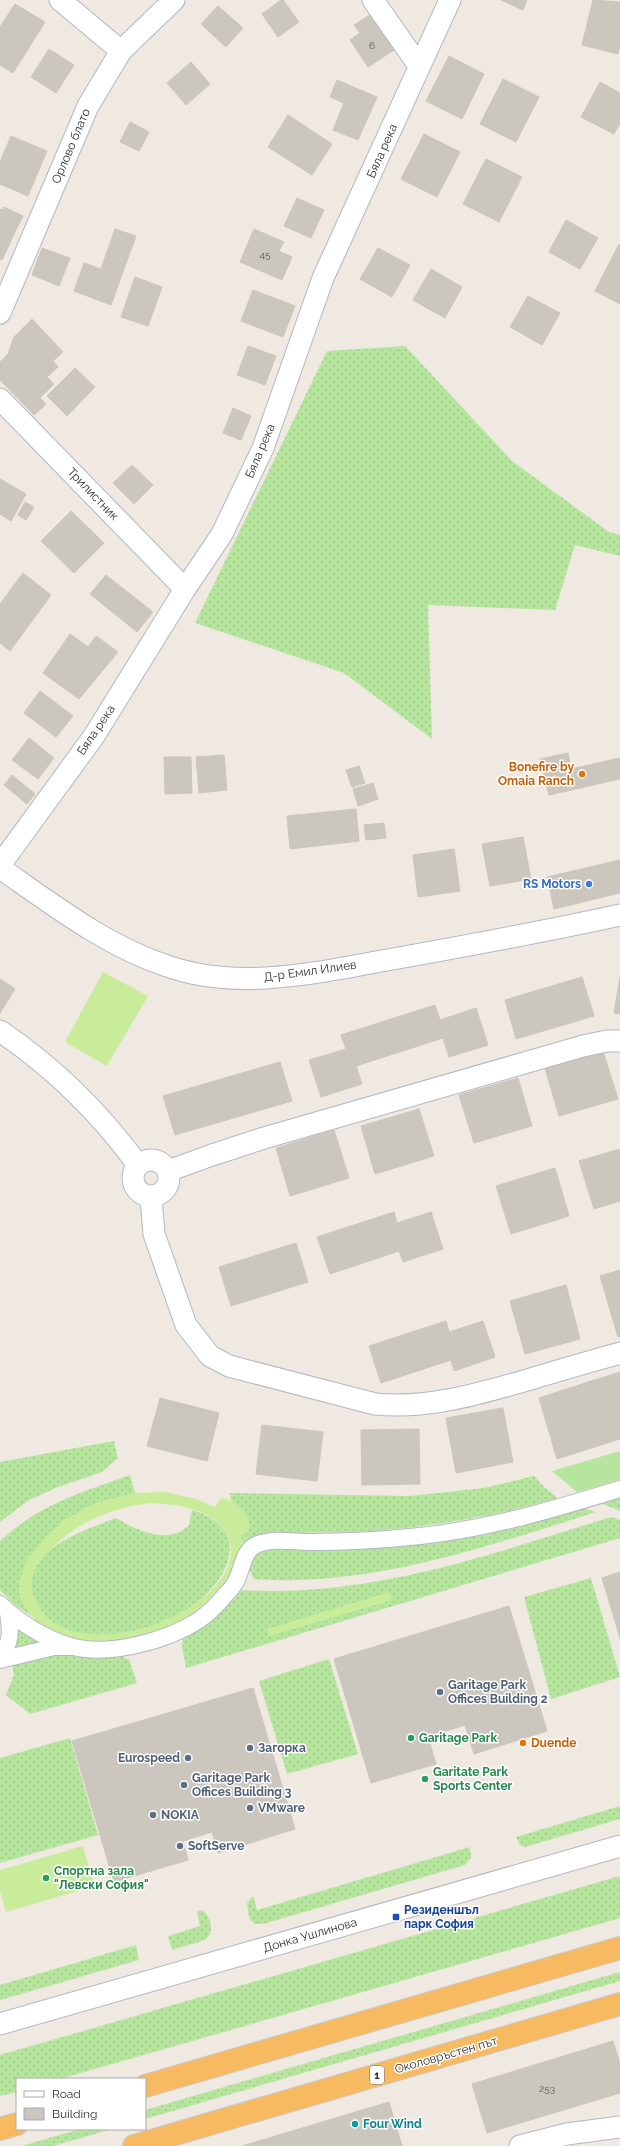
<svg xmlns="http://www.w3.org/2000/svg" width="620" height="2146" font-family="Raleway,sans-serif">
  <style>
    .grass { fill: url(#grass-dots) }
    .garden { fill: #b6e59e }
    .pitch { fill: #c9ec9a; fill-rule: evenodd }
    .building { fill: #cbc7bf; stroke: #cbc5ba }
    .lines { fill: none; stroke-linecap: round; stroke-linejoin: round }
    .pedestrian-casing { stroke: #b4b7c1; stroke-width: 18 }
    .minor-casing { stroke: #b4b7c1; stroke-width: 23 }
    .trunk-casing { stroke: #c9c9c9; stroke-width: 24 }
    .pedestrian { stroke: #fff; stroke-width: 16 }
    .minor { stroke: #fff; stroke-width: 21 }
    .trunk { stroke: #f8ba60; stroke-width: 22 }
    .food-dot { fill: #e8710a; stroke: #fff; stroke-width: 1.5 }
    .shop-dot { fill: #3f7fe0; stroke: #fff; stroke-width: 1.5 }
    .service-dot { fill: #5c6f8a; stroke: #fff; stroke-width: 1.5 }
    .leisure-dot { fill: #2e9e5b; stroke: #fff; stroke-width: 1.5 }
    .transit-dot { fill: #1a4fb4; stroke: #fff; stroke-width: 1.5 }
    .culture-dot { fill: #0f9aa8; stroke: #fff; stroke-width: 1.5 }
    .labels { text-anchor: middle; stroke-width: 3; stroke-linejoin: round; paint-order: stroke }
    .number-label { font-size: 10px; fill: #555452 }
    .shield { fill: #fff; stroke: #6d6d6d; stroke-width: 1 }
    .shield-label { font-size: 11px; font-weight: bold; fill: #2e2e2e }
    .street-label { font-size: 12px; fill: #2e2e2e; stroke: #fff }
    .food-label { font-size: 12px; font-weight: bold; fill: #c56008; stroke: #fff; text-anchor: end }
    .shop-label { font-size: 12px; font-weight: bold; fill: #366cbe; stroke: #fff; text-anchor: end }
    .service-label { font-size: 12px; font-weight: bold; fill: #4e5e75; stroke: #fff; text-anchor: start }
    .leisure-label { font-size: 12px; font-weight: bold; fill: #27864d; stroke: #fff; text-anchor: start }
    .transit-label { font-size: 12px; font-weight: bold; fill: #164399; stroke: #fff; text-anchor: start }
    .culture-label { font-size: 12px; font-weight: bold; fill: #0d838f; stroke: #fff; text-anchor: start }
  </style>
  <defs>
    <pattern id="grass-dots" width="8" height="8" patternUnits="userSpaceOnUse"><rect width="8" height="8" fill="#b6e59e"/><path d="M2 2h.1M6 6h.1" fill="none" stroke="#9dc588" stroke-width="1.8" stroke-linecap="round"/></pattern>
  </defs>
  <rect width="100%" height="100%" fill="#efe9e1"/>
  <path class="grass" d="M 405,346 L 512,461 L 609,532 L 620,535 L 620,556 L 575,545 L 555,610 L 428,605 L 432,739 L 344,673 L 195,623 L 327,351 Z
    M 114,1441 L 118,1458 L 102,1472 L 58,1487 L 29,1500 L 0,1522 L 0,1462 Z
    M 130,1475 L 135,1493 L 94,1504 L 63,1521 L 19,1582 L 20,1596 L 31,1616 L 15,1605 L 0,1590 L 0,1541 C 42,1503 78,1494 130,1475 Z
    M 534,1476 L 545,1488 L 558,1498 C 497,1516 436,1526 372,1531 C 336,1534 274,1529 242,1543 L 237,1505 L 231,1501 L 230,1493 L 410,1496 L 484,1488 Z
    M 620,1495 L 620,1511 L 598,1502 Z
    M 579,1507 L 596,1512 C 488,1546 369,1588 254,1579 L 249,1569 L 255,1553 L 262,1550 C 323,1549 384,1550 444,1541 C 490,1534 535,1519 579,1507 Z
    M 192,1510 C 257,1530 227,1585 185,1611 C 154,1631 100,1642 65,1629 C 52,1624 40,1613 35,1600 C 14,1552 83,1531 116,1518 C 136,1530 169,1546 189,1525 Z
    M 611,1517 L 620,1520 L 620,1538 L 186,1668 L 182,1647 L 183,1636 C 207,1623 225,1611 242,1590 C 368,1598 492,1554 611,1517 Z
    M 591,1578 L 620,1677 L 551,1699 L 524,1597 Z
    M 17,1626 L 47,1643 L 11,1650 L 17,1639 Z
    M 119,1655 L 129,1660 L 137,1683 L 30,1714 L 6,1695 L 14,1675 L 12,1663 L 49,1656 Z
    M 329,1659 L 358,1754 L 287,1774 L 259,1681 Z
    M 70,1738 L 98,1835 L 0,1863 L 0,1758 Z
    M 620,1806 L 620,1819 L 525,1847 L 520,1845 L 516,1837 Z
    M 470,1847 L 471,1858 L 465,1865 L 263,1924 L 254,1924 L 249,1917 L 247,1903 L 253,1896 L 257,1910 Z
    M 620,1876 L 620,1918 L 60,2079 L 17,2079 L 17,2092 L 0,2096 L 0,2055 Z
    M 200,1910 L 205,1912 C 212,1921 214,1933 205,1940 L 172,1950 L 168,1936 L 200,1926 L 197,1912 Z
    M 136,1945 L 139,1960 L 0,2000 L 0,1985 Z
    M 620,1972 L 620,1981 L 145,2119 L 145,2110 Z
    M 80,2129 L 112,2129 L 53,2146 L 22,2146 Z"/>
  <path class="garden" d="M 620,1451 L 620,1480 L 577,1492 L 552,1471 Z"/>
  <path class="pitch" d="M 103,972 L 148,996 L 107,1066 L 65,1042 Z
    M 165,1492 L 196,1499 L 215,1507 L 222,1497 C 237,1503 252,1513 249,1531 L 241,1537 L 242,1543 L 241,1558 L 228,1585 L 192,1618 L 127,1642 L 68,1641 L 40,1626 L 24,1606 L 20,1596 L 19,1583 L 26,1561 L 45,1538 L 63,1521 L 94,1504 L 135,1493 ZM 150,1503 C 176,1504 215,1509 227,1535 C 260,1604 70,1681 35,1599 C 29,1587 31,1573 39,1563 C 67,1526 105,1509 150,1503 Z
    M 390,1592 L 392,1600 L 269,1636 L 267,1629 Z
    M 83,1846 L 94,1886 L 6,1912 L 0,1891 L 0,1870 Z"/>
  <path class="building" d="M 281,0 L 283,0 L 299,22 L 278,37 L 262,14 Z
    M 501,0 L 527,0 L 523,10 Z
    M 593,0 L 620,2 L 620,45 L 618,54 L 582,45 Z
    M 15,4 L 45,22 L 13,73 L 0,65 L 0,27 Z
    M 218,6 L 243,28 L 226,47 L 201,24 Z
    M 370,15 L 394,50 L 368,67 L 350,40 L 360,33 L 354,25 Z
    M 49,49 L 74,65 L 56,93 L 31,77 Z
    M 449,56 L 484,74 L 462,119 L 426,101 Z
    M 191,62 L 210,84 L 186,105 L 167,83 Z
    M 503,79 L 539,97 L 516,142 L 480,124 Z
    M 337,80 L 377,97 L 358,140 L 333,130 L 344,103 L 330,97 Z
    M 600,82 L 620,93 L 620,123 L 614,134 L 581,117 Z
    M 288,115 L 332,144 L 312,175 L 268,147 Z
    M 130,122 L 149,132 L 139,151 L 120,142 Z
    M 424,134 L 460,152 L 437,197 L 401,179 Z
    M 11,136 L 47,151 L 28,196 L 0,184 L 0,162 Z
    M 486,159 L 522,177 L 499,222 L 463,204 Z
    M 297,198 L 324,210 L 311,238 L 284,226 Z
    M 4,207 L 23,216 L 15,232 L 0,225 L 0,209 L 3,210 Z
    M 566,220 L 598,238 L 580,269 L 549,252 Z
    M 0,225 L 15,232 L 2,260 L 0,259 Z
    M 115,229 L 136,236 L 111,305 L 74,291 L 84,263 L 101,269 Z
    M 254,229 L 284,242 L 279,251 L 292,257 L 282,280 L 240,262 Z
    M 619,244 L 620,245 L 620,304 L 595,291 Z
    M 42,248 L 70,258 L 59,286 L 32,275 Z
    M 378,248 L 410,265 L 392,297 L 360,279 Z
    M 431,269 L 462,287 L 445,318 L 413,300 Z
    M 135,277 L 162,287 L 148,326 L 121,317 Z
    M 253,290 L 295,306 L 283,337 L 241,321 Z
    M 528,296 L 560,313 L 542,345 L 510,327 Z
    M 32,319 L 63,352 L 53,361 L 58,367 L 47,377 L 54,384 L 40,398 L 46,404 L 34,415 L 0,380 L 0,362 L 8,354 L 14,337 Z
    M 248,346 L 276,356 L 265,385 L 237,375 Z
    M 75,368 L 95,387 L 67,416 L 47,396 Z
    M 233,408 L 251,416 L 241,440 L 223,433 Z
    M 132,465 L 153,485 L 134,504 L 113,483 Z
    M 0,479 L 26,494 L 11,521 L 0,514 Z
    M 25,502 L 34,507 L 26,520 L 18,515 Z
    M 71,511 L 104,543 L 74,573 L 41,541 Z
    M 23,573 L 51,595 L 10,651 L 0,643 L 0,604 Z
    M 106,575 L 153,612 L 137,632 L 90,594 Z
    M 70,634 L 88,647 L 96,636 L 118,652 L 79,699 L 43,673 Z
    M 40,691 L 73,716 L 56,737 L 24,713 Z
    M 29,738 L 54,758 L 38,779 L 12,760 Z
    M 568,753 L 571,769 L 620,758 L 620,779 L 549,795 L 540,759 Z
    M 224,755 L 227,790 L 199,793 L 196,757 Z
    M 164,757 L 191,757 L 192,793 L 165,794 Z
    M 359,766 L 365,783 L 352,787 L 346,770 Z
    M 12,775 L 35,794 L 27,804 L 4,785 Z
    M 373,783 L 378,799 L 358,806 L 353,789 Z
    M 356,809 L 359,841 L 290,849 L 287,816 Z
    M 384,823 L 386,838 L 366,840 L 364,825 Z
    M 523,837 L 531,879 L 490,886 L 482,844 Z
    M 454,849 L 460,891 L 418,897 L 413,855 Z
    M 620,860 L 620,893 L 554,909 L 547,877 Z
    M 582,977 L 594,1016 L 516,1039 L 505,1000 Z
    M 620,977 L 620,1014 L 614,1013 Z
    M 0,979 L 15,989 L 0,1013 Z
    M 435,1005 L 440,1020 L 476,1008 L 488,1045 L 449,1057 L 443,1038 L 356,1066 L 362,1084 L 321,1097 L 309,1060 L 346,1049 L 341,1035 Z
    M 603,1051 L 618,1099 L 559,1116 L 545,1068 Z
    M 280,1062 L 292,1101 L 175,1135 L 163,1096 Z
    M 518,1078 L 532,1126 L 474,1143 L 459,1095 Z
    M 419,1109 L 434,1156 L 375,1174 L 361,1126 Z
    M 334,1130 L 349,1178 L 290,1196 L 276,1148 Z
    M 620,1149 L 620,1201 L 594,1209 L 579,1161 Z
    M 555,1168 L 569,1216 L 511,1234 L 496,1186 Z
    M 394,1212 L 397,1223 L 431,1212 L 443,1249 L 403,1262 L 399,1251 L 330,1274 L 317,1237 Z
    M 296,1243 L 308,1282 L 231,1306 L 219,1267 Z
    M 620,1270 L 620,1336 L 618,1337 L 600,1276 Z
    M 566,1285 L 580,1339 L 525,1354 L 510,1301 Z
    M 446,1321 L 449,1332 L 483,1321 L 495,1357 L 454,1371 L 451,1360 L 381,1383 L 369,1346 Z
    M 620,1372 L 620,1439 L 607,1443 L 591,1381 Z
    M 591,1381 L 607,1443 L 557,1459 L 539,1398 Z
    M 160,1398 L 219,1413 L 207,1461 L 147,1446 Z
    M 503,1408 L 513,1462 L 456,1473 L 446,1418 Z
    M 262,1425 L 323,1432 L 317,1481 L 256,1474 Z
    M 419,1429 L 420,1484 L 362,1485 L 361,1430 Z
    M 620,1572 L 620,1638 L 602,1578 Z
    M 509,1606 L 547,1731 L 474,1754 L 465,1725 L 428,1737 L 436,1764 L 371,1783 L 334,1659 Z
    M 253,1688 L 295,1829 L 218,1853 L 212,1832 L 183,1841 L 188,1860 L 114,1882 L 72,1741 Z
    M 613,2041 L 620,2064 L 620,2093 L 487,2133 L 472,2084 Z
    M 389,2102 L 402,2146 L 242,2146 Z"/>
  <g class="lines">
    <defs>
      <path id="pedestrian" d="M 0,1604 C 18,1622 46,1639 70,1646 C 108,1657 167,1641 199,1620 C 209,1613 218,1604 226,1594 C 229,1591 233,1587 235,1583 C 243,1570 242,1550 258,1544 C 274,1538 294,1542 310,1542 C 346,1542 383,1540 420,1536 C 488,1529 555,1509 620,1489
        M 0,1654 C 13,1644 10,1627 8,1612
        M 0,1660 L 54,1647 L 69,1647"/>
      <path id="minor" d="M 60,0 L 121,51
        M 373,0 L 419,66
        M 0,313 L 88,106 L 121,51 L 174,0
        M 0,399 L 185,589
        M 0,865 L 94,736 L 185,589 L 222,534 L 263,448 L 323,278 L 450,0
        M 0,868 C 52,904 106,946 167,966 C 244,993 326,970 404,957 C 476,944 548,931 620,915
        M 0,1031 C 53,1067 100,1113 138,1165
        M133 1178a18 18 0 1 1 36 0a18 18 0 1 1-36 0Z
        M 168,1171 L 212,1155 L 264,1138 L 583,1046 L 607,1041 L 620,1041
        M 151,1197 L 154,1234 L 186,1325 L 210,1356 L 229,1366 L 375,1404 C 426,1409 475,1395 524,1381 C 556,1371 588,1362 620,1353
        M 0,2024 L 620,1846
        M 520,2146 L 567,2134 L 620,2127"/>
      <path id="trunk" d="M 145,2086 L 620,1948
        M 0,2129 L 17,2124
        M 134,2146 L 620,2004"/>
    </defs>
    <use href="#pedestrian" class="pedestrian-casing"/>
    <use href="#minor" class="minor-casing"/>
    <use href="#trunk" class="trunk-casing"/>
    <use href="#pedestrian" class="pedestrian"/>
    <use href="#minor" class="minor"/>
    <use href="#trunk" class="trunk"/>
  </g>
  <g class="food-dot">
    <circle cx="582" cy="774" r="4"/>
    <circle cx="523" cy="1743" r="4"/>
  </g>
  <circle class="shop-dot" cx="589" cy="884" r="4"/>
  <g class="service-dot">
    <circle cx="440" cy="1692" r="4"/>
    <circle cx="250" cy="1748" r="4"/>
    <circle cx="188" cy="1758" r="4"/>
    <circle cx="184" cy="1785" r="4"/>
    <circle cx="250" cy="1808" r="4"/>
    <circle cx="153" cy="1815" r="4"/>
    <circle cx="180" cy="1846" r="4"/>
  </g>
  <g class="leisure-dot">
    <circle cx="411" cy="1738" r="4"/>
    <circle cx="425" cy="1779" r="4"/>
    <circle cx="46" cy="1878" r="4"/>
  </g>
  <rect class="transit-dot" x="392" y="1913" width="8" height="8" rx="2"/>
  <circle class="culture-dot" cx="355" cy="2124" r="4"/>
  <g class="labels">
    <g class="number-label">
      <text x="372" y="49">6</text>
      <text x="265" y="258">45</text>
      <text x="547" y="2092">253</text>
    </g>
    <rect class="shield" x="370" y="2066" width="14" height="18" rx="3"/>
    <g class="shield-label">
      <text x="377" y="2079">1</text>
    </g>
    <g class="street-label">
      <text transform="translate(71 146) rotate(-67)" y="4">Орлово блато</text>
      <text transform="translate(382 151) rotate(-66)" y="4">Бяла река</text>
      <text transform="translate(260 451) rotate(-67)" y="4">Бяла река</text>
      <text transform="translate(93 494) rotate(46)" y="4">Трилистник</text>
      <text transform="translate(96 730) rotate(-56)" y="4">Бяла река</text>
      <text transform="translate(310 971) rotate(-8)" y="4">Д-р Емил Илиев</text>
      <text transform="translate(310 1935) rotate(-16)" y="4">Донка Ушлинова</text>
      <text transform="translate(446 2055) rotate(-16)" y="4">Околовръстен път</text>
    </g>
    <g class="food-label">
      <text x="574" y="771">Bonefire by<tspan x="574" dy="14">Omaia Ranch</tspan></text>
      <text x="531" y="1747" text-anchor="start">Duende</text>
    </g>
    <g class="shop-label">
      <text x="581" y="888">RS Motors</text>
    </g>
    <g class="service-label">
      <text x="448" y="1689">Garitage Park<tspan x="448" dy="14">Offices Building 2</tspan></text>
      <text x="258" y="1752">Загорка</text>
      <text x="180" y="1762" text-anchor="end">Eurospeed</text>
      <text x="192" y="1782">Garitage Park<tspan x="192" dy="14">Offices Building 3</tspan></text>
      <text x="258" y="1812">VMware</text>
      <text x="161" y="1819">NOKIA</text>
      <text x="188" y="1850">SoftServe</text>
    </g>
    <g class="leisure-label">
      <text x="419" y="1742">Garitage Park</text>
      <text x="433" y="1776">Garitate Park<tspan x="433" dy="14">Sports Center</tspan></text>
      <text x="54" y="1875">Спортна зала<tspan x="54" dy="14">"Левски София"</tspan></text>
    </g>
    <g class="transit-label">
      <text x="404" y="1914">Резиденшъл<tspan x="404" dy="14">парк София</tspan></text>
    </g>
    <g class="culture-label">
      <text x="363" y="2128">Four Wind</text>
    </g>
  </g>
  <rect x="16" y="2078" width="130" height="52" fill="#ffffff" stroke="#ababab"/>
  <rect x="24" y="2091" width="20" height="6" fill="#ffffff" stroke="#ababab"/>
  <text x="52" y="2098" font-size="12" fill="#2e2e2e">Road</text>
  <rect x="24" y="2108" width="20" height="12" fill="#cbc7bf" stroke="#ababab"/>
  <text x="52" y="2118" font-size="12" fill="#2e2e2e">Building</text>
</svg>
